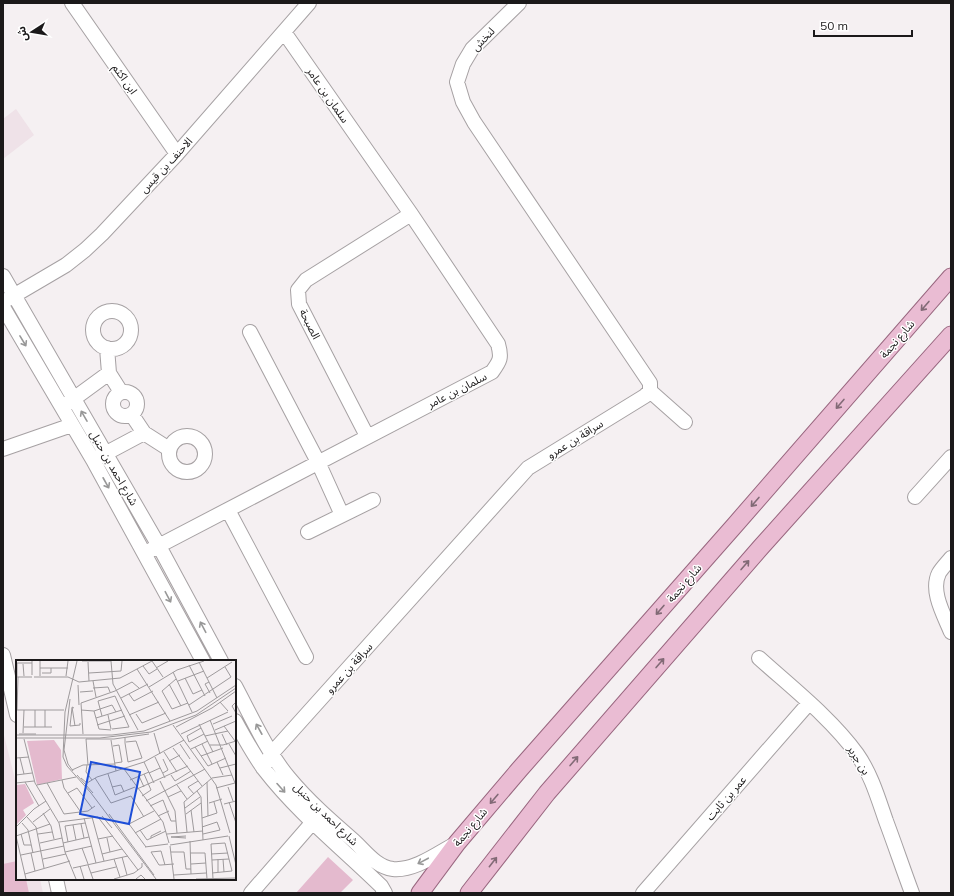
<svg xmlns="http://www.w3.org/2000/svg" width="954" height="896" font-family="Mulish,'Noto Sans Arabic',sans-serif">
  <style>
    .built { fill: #efe2e8 }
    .green { fill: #e4bace }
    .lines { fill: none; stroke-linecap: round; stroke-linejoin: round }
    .minor-casing { stroke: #a6a1a3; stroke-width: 16 }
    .major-casing { stroke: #98667f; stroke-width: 19 }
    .minor { stroke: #fff; stroke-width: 14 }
    .major { stroke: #eabcd3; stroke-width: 17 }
    .oneway { stroke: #826a76 }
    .oneway2 { stroke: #989898 }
    .labels { text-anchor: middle; stroke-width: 3; stroke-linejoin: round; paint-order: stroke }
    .street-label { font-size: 11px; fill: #1b191a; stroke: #fff }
    .inset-road { fill: none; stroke: #9e9a9c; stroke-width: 1 }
    .view { fill: #1d4ed8; fill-opacity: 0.15; stroke: #1d4ed8; stroke-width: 2 }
    .inset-edge { fill: none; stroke: #1b191a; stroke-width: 2 }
  </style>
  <rect width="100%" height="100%" fill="#f5f0f2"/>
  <path class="built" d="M 16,109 L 34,135 L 3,159 L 3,119 Z
    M 3,731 L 17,787 L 17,879 L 40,879 L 43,893 L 3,893 Z"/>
  <path class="green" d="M 328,857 L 353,880 L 340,893 L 296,893 Z
    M 17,861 L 17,879 L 26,879 L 29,893 L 3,893 L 3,864 Z"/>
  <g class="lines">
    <defs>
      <path id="minor" d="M 72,3 L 177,154
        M 3,276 L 159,546 L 221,661
        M 3,302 L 66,265 L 85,250 L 102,234 L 177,154 L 309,3
        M 3,307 L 93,460 L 203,661
        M93 330a19 19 0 1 1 38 0a19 19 0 1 1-38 0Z
        M 250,332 L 318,462 L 342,515
        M 107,348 L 109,373 L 121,392
        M 650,391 L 685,422
        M113 404a12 12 0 1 1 24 0a12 12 0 1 1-24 0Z
        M 68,403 L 109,373
        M 132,415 L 144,433 L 169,449
        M169 454a18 18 0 1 1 36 0a18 18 0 1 1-36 0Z
        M 367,436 L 299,304 L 298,290 L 306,280 L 411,214
        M 3,449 L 72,425
        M 99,457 L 144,433
        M 915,497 L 951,457
        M 228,510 L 306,657
        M 308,532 L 373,500
        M 145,553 L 492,372 C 500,361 502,358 498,344 L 411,214 L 284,32
        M 951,558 C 947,563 942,568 939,573 C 930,591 944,615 951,632
        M 3,655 L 17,715
        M 759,658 C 791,687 831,718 857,754 C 871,774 878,798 886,821 C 895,845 903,869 912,893
        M 235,686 C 251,716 267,752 289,778 C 308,801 331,821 354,841 C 365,851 376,867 393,869 C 415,871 438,853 457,843
        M 235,721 C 244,737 253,754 264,769 C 298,813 341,847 381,886 L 385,893
        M 263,768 L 272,753 L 528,468 L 645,396 L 650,391 L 650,383 L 474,122 L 463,102 L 457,82 L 463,64 L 472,49 L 519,3
        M 56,879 L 59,893
        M 251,893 L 312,823
        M 643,893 L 809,703"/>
      <path id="major" d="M 420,893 L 457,843 L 519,770 L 735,525 L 951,277
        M 469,893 L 547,793 L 761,547 L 951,335"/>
    </defs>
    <use href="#minor" class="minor-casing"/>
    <use href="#major" class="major-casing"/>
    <use href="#minor" class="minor"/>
    <use href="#major" class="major"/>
  </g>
  <defs><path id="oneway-shaft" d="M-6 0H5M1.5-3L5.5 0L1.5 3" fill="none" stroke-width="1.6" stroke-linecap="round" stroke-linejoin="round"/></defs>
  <g class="oneway">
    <use href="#oneway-shaft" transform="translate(925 306) rotate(131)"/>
    <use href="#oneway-shaft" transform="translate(840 404) rotate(131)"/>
    <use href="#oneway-shaft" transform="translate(755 502) rotate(131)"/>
    <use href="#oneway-shaft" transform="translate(745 565) rotate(-49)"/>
    <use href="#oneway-shaft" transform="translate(660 610) rotate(131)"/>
    <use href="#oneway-shaft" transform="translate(660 663) rotate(-49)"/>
    <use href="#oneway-shaft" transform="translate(574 761) rotate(-49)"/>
    <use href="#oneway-shaft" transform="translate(494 799) rotate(130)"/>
    <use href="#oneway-shaft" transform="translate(493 862) rotate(-52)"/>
  </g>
  <g class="oneway2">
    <use href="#oneway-shaft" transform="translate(23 341) rotate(59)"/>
    <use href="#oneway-shaft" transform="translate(84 416) rotate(-120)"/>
    <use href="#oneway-shaft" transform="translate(106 483) rotate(61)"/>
    <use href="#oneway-shaft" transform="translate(168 597) rotate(62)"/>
    <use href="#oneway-shaft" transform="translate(203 627) rotate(-118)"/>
    <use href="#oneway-shaft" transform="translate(259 729) rotate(-119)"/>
    <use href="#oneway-shaft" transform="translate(281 788) rotate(48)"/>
    <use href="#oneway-shaft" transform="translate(423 861) rotate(152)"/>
  </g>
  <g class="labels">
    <g class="street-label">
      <text transform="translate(483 39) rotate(-46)" y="4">لنخش</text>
      <text transform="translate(125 79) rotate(55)" y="4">ابن اكثم</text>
      <text transform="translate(328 95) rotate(55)" y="4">سلمان بن عامر</text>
      <text transform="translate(166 165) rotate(-47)" y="4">الاحنف بن قيس</text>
      <text transform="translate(310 324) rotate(63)" y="4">الصبحة</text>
      <text transform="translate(897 339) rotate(-49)" y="4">شارع نجمة</text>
      <text transform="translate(457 390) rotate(-27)" y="4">سلمان بن عامر</text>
      <text transform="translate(575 439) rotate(-32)" y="4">سراقة بن عمرو</text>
      <text transform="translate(114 468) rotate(60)" y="4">شارع احمد بن حنبل</text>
      <text transform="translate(684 583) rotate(-49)" y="4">شارع نجمة</text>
      <text transform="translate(349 668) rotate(-48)" y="4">سراقة بن عمرو</text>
      <text transform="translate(859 760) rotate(58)" y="4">بن جرير</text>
      <text transform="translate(726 798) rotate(-49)" y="4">عمر بن ثابت</text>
      <text transform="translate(326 814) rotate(44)" y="4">شارع احمد بن حنبل</text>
      <text transform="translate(470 827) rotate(-50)" y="4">شارع نجمة</text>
    </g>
  </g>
  <g transform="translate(16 660)">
    <rect width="220" height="220" fill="#f5f0f2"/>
    <path d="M 38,80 L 45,90 L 46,119 L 21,125 L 11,81 ZM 9,124 L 18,143 L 7,150 L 10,155 L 0,165 L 0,125 Z" fill="#e4bace"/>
    <path class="inset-road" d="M 61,1 L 49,52 L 47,97 L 51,106 L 75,133 L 140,219M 66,1 L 95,1M 95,1 L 97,24 L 122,70M 136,1 L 147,17M 72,2 L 73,21M 183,2 L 201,38M 0,3 L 16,3M 1,3 L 1,17M 7,4 L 8,16M 173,5 L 189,36M 127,6 L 133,14 L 141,9M 24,8 L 52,8M 140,8 L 152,1M 121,9 L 136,1M 157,12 L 176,52M 26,13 L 35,13 L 35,8M 73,13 L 105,11 L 106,1M 16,15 L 16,1M 24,16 L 24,1M 50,16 L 52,1M 0,17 L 16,17M 18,17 L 52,17 L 63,22 L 104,18 L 121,9 L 154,61M 169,18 L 177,34 L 186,30M 191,18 L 216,2M 160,19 L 146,31 L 156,49 L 172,43M 77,21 L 80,37M 162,21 L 188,11M 193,22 L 189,24 L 194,33M 153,24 L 165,46M 62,25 L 63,45M 133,27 L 161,10 L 188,1M 77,28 L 92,27 L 94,32M 64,32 L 77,31M 113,34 L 118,41 L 137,31M 105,38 L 132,24M 54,39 L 48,90 L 52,104 L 57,111M 204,42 L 212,51M 220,42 L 216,46 L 220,53M 173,45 L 215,17 L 209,7M 56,48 L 54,66 L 64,65 L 64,63M 58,48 L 56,47 L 59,66M 0,50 L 48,50M 1,50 L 2,17M 65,50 L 78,51M 78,51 L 83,69 L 95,70M 78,51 L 96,45 L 100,52M 120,54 L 126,63 L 150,53M 92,55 L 95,69M 113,55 L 143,42M 86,56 L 82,41 L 99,36 L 113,67 L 96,69M 80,58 L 106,50M 194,60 L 219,123M 183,64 L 197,92M 197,64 L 216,56M 81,65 L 109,56M 157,65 L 200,125 L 214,173M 208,66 L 219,81M 8,67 L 36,67M 19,67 L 19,50M 29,67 L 29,50M 160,67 L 196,48 L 220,31M 199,70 L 220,61M 7,73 L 8,50M 138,73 L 144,94M 3,74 L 20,74M 67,74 L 65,43 L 99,31 L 116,22 L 123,28M 165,74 L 212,52M 206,74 L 211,85M 0,75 L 96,75 L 128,71 L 181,51 L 220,25M 189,76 L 212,71M 0,78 L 84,78 L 135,72 L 180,55 L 220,28M 109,78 L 109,83 L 112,102 L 126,98 L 120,81 L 110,82M 8,79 L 19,123 L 43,163 L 49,192 L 60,219M 70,79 L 98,79 L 133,74M 70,79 L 72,105M 95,80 L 100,111M 173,82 L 171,76 L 185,68M 173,82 L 188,74M 164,84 L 174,99M 186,84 L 196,104M 213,84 L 220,96M 194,85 L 207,85 L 220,81M 97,86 L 103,85 L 106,102 L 99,103M 179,87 L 192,106 L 210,98M 157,88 L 186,126M 175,89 L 192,81M 148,92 L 161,112M 185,96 L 207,88M 139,97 L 149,118M 0,98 L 13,97M 4,98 L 8,114M 147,99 L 152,110 L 147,113M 153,101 L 164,95M 128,102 L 138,123M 201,102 L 207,115M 71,105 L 70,112 L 76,120M 204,108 L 220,104M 108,109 L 147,162 L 153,183M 56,110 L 67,105 L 99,104M 133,113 L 144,108M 92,114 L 99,135 L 119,127M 0,115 L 16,113M 61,115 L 77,133M 155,115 L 159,121 L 175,111M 123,116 L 128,127M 65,118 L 71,123 L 81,117 L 128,102 L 168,80M 79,118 L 95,143 L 115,136 L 128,157M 46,120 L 48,128 L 64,151M 114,120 L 133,112M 144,121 L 159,151 L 161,173M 9,122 L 23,146M 191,122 L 192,156M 0,123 L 18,121M 31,123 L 48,154 L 72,151 L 79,146M 21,125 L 60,117M 161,125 L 171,139M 96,127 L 105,125 L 108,132M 212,127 L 217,141M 200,128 L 219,123M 121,129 L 172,106M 181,131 L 185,137 L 187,180M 52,133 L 61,128 L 76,148M 178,134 L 172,127 L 182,121M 126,136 L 135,130 L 128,114M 152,137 L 165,131M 130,141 L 189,109M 213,142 L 220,163M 193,143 L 206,139M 208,144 L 220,141M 134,146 L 147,140 L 155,161 L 160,161M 169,148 L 184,137M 175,150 L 178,172M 27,153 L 35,166 L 38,179M 93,154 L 138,215M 170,154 L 185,143M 86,156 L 96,168M 142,156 L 153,151M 11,157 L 20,167 L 28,208M 76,157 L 88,201M 68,158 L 80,203M 186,158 L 201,153 L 198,142M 17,162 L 34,149M 43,162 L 82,157 L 122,210M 6,163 L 12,170 L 17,193M 65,164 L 68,178M 57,165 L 60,180M 0,167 L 18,149 L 30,141M 186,167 L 201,162 L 204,170 L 187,174M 124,170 L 131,180 L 150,171M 171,172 L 168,142 L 196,118 L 216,115M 119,173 L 145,159M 5,174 L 8,185 L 15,185M 22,174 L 36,172M 151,174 L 187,171M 0,176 L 10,219M 0,176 L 34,164M 170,176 L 155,177 L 170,178M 213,176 L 220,205M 91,178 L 94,192M 135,178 L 135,176 L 145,171M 82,179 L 97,176M 174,181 L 175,214M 52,182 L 49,166 L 69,163M 24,183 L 46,178M 47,183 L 73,177M 195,184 L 209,183 L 216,211 L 196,213M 195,184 L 197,219M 154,185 L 212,176M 154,186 L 158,219M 129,187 L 152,184M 130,187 L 113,164 L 138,151M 66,188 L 72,204M 49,192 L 76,186M 155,192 L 168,192 L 170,209 L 175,209M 15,193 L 19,211M 174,193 L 189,193 L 191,219M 86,194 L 106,189M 195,194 L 212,193M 5,195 L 48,186M 106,197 L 111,215M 27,199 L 50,194M 98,199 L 104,217M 202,199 L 202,212M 207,199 L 208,212M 196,200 L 213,199M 175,204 L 190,203M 72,205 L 77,219M 149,205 L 145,191 L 135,192 L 143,205 L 145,205 L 158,204M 64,206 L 68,219M 57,208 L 112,196M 75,213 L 100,207M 9,214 L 54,201M 158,215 L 190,213M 98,219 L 118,213 L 126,207 L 126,203M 120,219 L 125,215 L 129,219M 180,219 L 220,218"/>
    <path class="view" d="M 75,102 L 124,112 L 113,164 L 64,154 Z"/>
    <rect width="220" height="220" class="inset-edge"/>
  </g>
  <rect width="954" height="896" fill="none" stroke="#1b191a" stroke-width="8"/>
  <g transform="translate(32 32) rotate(258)" stroke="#ffffff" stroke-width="3" paint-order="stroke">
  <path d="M0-3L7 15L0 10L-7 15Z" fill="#1b191a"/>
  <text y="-6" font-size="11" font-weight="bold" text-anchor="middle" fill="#1b191a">ش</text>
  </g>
  <path d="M814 30v6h98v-6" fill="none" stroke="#1b191a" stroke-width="2"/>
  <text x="820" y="30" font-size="12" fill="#1b191a" stroke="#ffffff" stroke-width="3" paint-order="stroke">50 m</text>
</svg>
